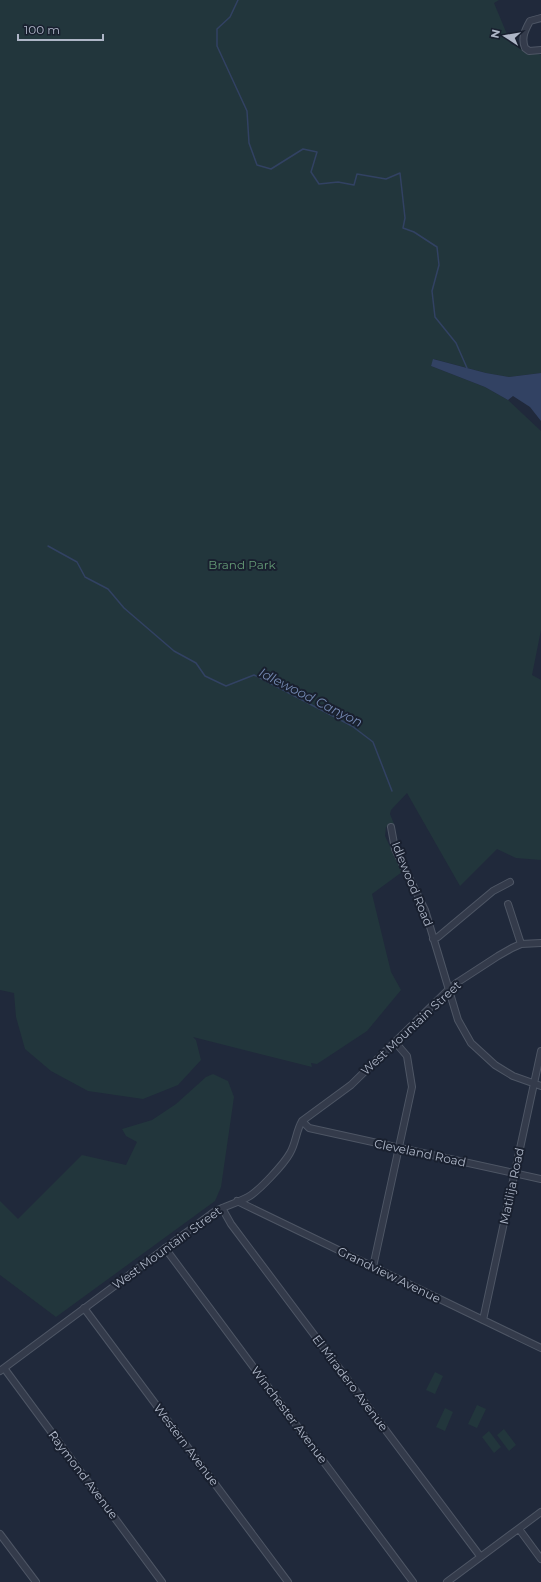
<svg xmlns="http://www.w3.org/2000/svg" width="541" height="1582" font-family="Montserrat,sans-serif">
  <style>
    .green { fill: #22363c }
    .water { fill: #324263 }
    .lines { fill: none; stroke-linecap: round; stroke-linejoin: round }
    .stream { stroke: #324263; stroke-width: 1.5 }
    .street-casing { stroke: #4e5665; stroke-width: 8 }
    .street { stroke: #343b4b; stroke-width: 6 }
    .labels { text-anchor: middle; stroke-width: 4; stroke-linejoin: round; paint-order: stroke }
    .park-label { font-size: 12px; fill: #649975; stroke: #19202f }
    .street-label { font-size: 12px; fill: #aeb6c7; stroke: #19202f }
    .water-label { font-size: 13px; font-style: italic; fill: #7489b2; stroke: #19202f }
  </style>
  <rect width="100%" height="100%" fill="#20293b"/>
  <path class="green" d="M 0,0 L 499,0 L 494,3 L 511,44 L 541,55 L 541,373 L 509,377 L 486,373 L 434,359 L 431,366 L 485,387 L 508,400 L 541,431 L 541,630 L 532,675 L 541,680 L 541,860 L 516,858 L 497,849 L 460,886 L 407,793 L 391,810 L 390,814 L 394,824 L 386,827 L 385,836 L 402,872 L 372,894 L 391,972 L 401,990 L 367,1031 L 317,1064 L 311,1063 L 312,1067 L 193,1037 L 196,1040 L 201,1060 L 178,1085 L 143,1099 L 88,1091 L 51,1071 L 25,1049 L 16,1017 L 14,993 L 0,990 Z
    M 213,1074 L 228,1081 L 234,1097 L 221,1187 L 215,1201 L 56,1317 L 0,1275 L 0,1201 L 18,1219 L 82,1155 L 126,1165 L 137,1142 L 126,1136 L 122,1129 L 152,1120 L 176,1104 L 206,1077 Z
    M 435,1372 L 443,1376 L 435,1394 L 426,1390 Z
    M 477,1405 L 486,1409 L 477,1428 L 468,1424 Z
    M 445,1408 L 453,1412 L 445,1431 L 436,1427 Z
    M 504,1429 L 516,1445 L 509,1451 L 497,1435 Z
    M 489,1431 L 501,1447 L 494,1453 L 482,1437 Z"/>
  <path class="water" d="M 433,359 L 486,373 L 509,377 L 541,373 L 541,421 L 530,407 L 513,396 L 508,400 L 485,387 L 431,366 Z"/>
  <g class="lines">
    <path class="stream" d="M 238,0 L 230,17 L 217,29 L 217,46 L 247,111 L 249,143 L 257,165 L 271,169 L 303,149 L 317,152 L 311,172 L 319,184 L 338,182 L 354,185 L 357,174 L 386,179 L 400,173 L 405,218 L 403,228 L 414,232 L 437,247 L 439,265 L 432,291 L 435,317 L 456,343 L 467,368
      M 48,546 L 77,562 L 85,577 L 108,589 L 124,608 L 174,651 L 196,663 L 205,676 L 226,686 L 254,675 L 352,726 L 373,742 L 392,791"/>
    <defs>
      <path id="street" d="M 541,18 L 530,21 C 525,30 521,38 525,48 L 529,51 L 541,50
        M 391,827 L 395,849 L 425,910 L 458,1020 L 471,1043 L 495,1065 L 513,1076 L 541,1086
        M 508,904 L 521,944
        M 433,939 L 438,937 L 493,891 L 510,882
        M 302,1121 L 309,1128 L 541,1179
        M 237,1201 L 541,1348
        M 222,1208 L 231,1224 L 480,1556
        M 165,1248 L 413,1582
        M 373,1267 L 412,1087 L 407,1056 L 395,1042
        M 84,1308 L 288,1582
        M 483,1320 L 541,1051
        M 4,1368 L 162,1582
        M 0,1371 L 214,1212 C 225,1206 237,1203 248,1197 C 259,1191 284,1164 290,1153 C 296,1143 296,1131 302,1121 L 351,1085 L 449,989 L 458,982 L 498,956 L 512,948 L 521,944 L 541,943
        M 519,1529 L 541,1559
        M 0,1534 L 36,1582
        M 447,1582 L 541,1512"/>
    </defs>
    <use href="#street" class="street-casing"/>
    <use href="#street" class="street"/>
  </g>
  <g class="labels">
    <g class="park-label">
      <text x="242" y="569">Brand Park</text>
    </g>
    <g class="street-label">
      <text transform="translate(412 884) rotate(68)" y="4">Idlewood Road</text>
      <text transform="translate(411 1028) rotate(-43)" y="4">West Mountain Street</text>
      <text transform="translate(420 1153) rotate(12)" y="4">Cleveland Road</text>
      <text transform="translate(512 1186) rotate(-78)" y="4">Matilija Road</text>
      <text transform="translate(167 1248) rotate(-36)" y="4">West Mountain Street</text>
      <text transform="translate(389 1275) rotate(26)" y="4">Grandview Avenue</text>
      <text transform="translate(350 1383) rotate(53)" y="4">El Miradero Avenue</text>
      <text transform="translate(289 1415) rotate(53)" y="4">Winchester Avenue</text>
      <text transform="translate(186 1445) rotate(53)" y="4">Western Avenue</text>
      <text transform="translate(83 1475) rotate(53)" y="4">Raymond Avenue</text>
    </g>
    <g class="water-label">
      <text transform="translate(311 697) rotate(27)" y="5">Idlewood Canyon</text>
    </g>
  </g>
  <g transform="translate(505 36) rotate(282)" stroke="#19202f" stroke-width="3" paint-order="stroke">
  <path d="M0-3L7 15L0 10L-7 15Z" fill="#aeb6c7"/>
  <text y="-6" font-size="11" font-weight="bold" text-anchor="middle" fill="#aeb6c7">N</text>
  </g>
  <path d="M18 34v6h85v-6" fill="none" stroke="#aeb6c7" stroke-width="2"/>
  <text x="24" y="34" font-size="12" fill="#aeb6c7" stroke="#19202f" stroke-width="3" paint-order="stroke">100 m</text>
</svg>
